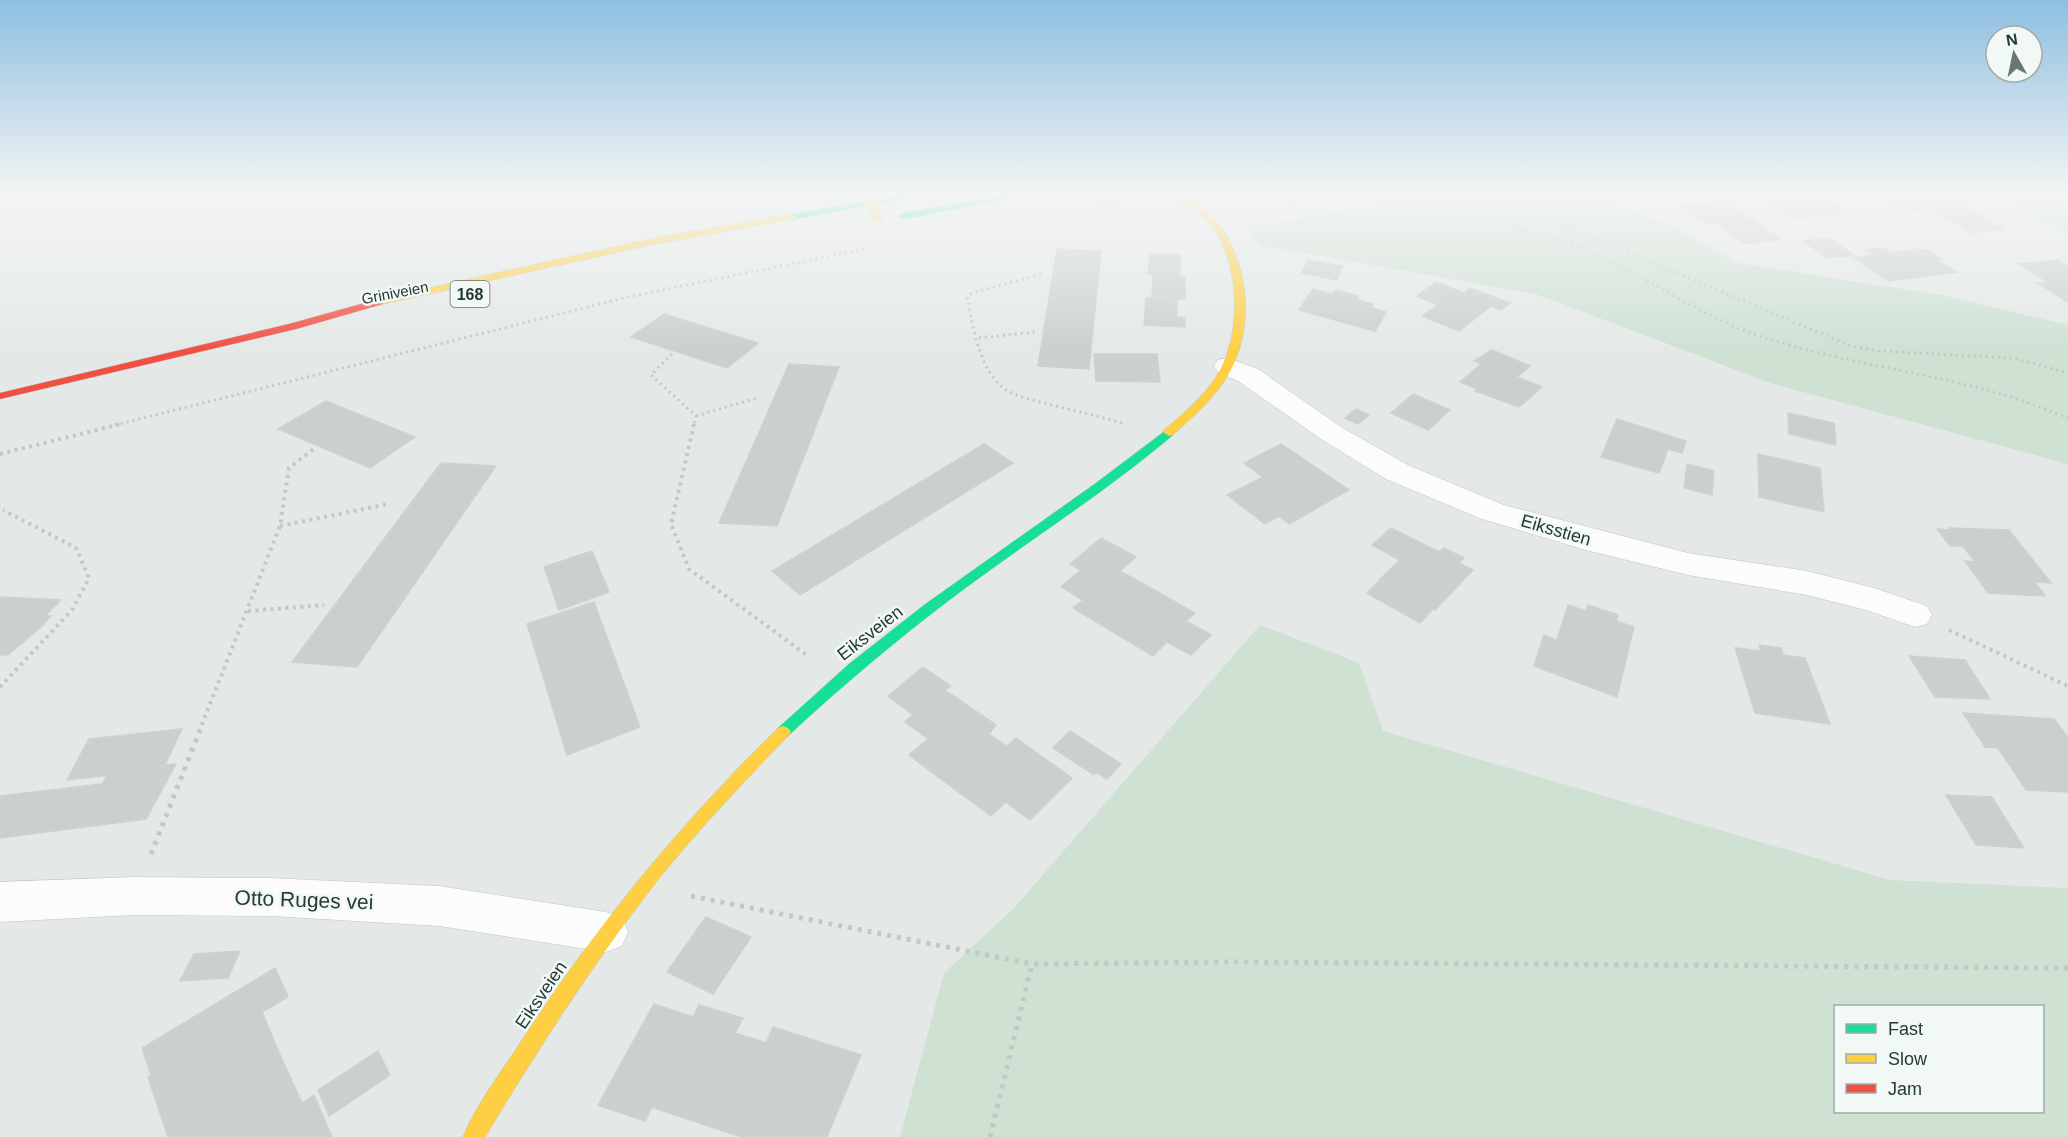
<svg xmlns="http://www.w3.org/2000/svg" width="2068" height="1137" font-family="Arial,sans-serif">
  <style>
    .green { fill: #cee1d3; fill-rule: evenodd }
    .building { fill: #cbd0ce; stroke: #cdd2d0; stroke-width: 1.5 }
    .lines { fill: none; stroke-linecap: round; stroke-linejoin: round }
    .street-casing { stroke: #c1c6c4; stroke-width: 1 }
    .fast-casing { stroke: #c0c6c4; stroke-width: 1 }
    .slow-casing { stroke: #c0c6c4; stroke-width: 1 }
    .jam-casing { stroke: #c0c6c4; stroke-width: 1 }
    .path-far2 { stroke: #c1c9c5; stroke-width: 3; stroke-dasharray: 2 4; stroke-linecap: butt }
    .path-far1 { stroke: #c1c9c5; stroke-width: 4; stroke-dasharray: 3 4.5; stroke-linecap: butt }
    .path { stroke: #c1c9c5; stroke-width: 5; stroke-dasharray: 4 6; stroke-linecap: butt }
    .street { fill: #fbfcfb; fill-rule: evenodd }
    .fast { fill: #16e098; fill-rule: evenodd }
    .slow { fill: #ffcf43; fill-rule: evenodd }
    .jam { fill: #f24e42; fill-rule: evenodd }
    .labels { text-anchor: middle; stroke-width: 5; stroke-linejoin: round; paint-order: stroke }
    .far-street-label { font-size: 15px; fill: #233b34; stroke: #f2f8f5 }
    .shield { fill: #f2f8f5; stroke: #61746e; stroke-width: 1.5 }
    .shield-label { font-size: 16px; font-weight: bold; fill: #233b34 }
    .street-label { font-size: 18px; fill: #233b34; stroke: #f2f8f5 }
    .near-street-label { font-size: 21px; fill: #233b34; stroke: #f2f8f5 }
  </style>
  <rect width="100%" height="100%" fill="#e4e9e7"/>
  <path class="green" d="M 1452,193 L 1587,195 L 1667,224 L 1738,263 L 1946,296 L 2068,325 L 2068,464 L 1773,384 L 1536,294 L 1259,245 L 1249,227 Z
    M 1994,193 L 2068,193 L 2068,235 Z
    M 1260,625 L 1359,663 L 1383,731 L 1890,880 L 2068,888 L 2068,1137 L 900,1137 L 944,973 L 1014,908 ZM 1836,1006 L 2042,1006 L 2042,1112 L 1836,1112 Z"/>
  <path class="building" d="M 1942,193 L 1968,205 L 1963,205 L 2004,229 L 1971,233 L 1932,210 L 1909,212 L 1879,194 Z
    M 1822,196 L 1848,213 L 1795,218 L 1770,201 Z
    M 1725,201 L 1781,239 L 1745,244 L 1716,223 L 1706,224 L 1680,206 Z
    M 1829,238 L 1854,255 L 1828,258 L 1803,241 Z
    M 1884,248 L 1892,253 L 1919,249 L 1930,251 L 1942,259 L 1936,259 L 1956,272 L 1889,281 L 1854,258 L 1873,255 L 1865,250 Z
    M 1057,249 L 1101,251 L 1089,369 L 1038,366 Z
    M 1150,254 L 1180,255 L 1180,276 L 1148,274 Z
    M 1308,260 L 1343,266 L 1337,280 L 1302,273 Z
    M 2057,260 L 2068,267 L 2068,302 L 2038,283 L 2048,282 L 2019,264 Z
    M 1153,275 L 1185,277 L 1185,299 L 1152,297 Z
    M 1436,282 L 1464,293 L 1470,288 L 1510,303 L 1501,310 L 1491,306 L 1459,331 L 1422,316 L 1438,305 L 1417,296 Z
    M 1313,289 L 1332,294 L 1335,290 L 1359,296 L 1357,300 L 1373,304 L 1371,308 L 1386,312 L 1375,331 L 1299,310 Z
    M 1146,298 L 1177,299 L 1177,317 L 1185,318 L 1185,327 L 1144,325 Z
    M 664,314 L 758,343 L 727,368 L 631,337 Z
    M 1492,350 L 1530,366 L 1517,377 L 1542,387 L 1519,407 L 1475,391 L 1477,389 L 1460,382 L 1481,364 L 1474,361 Z
    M 1094,354 L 1157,354 L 1160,382 L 1096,381 Z
    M 789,364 L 839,367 L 777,526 L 719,523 Z
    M 1413,394 L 1450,410 L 1428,430 L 1391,413 Z
    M 326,401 L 415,437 L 370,468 L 278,429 Z
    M 1356,409 L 1369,415 L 1358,424 L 1345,418 Z
    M 1788,413 L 1834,423 L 1836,445 L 1789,434 Z
    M 1617,419 L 1686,441 L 1682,453 L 1668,449 L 1659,473 L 1601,457 Z
    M 984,444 L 1013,463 L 800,595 L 772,571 Z
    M 1281,444 L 1308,462 L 1270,482 L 1244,463 Z
    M 1758,454 L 1820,468 L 1824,512 L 1759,497 Z
    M 1308,462 L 1349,490 L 1289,524 L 1279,516 L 1265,524 L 1227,495 L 1263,477 L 1270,482 Z
    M 441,463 L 496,466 L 357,667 L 292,662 Z
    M 1687,464 L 1714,471 L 1712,495 L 1684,488 Z
    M 1391,528 L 1439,552 L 1444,548 L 1464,558 L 1459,563 L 1473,570 L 1435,610 L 1379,580 L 1400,560 L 1372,545 Z
    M 1949,528 L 2009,530 L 2051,583 L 2035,582 L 2045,596 L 1988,593 L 1965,561 L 1975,562 L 1963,546 L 1950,546 L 1937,529 L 1950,530 Z
    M 1101,538 L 1136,557 L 1111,579 L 1087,565 L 1081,570 L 1070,564 Z
    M 592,551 L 609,592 L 559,610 L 544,567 Z
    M 1087,565 L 1111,579 L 1120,571 L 1156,591 L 1113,632 L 1073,608 L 1083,600 L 1061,587 Z
    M 1380,580 L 1433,609 L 1420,623 L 1367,593 Z
    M 1156,591 L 1195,613 L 1186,621 L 1211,635 L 1191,655 L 1167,642 L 1153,656 L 1113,632 Z
    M 0,597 L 61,600 L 45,616 L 51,616 L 40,628 L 0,626 Z
    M 594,602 L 640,727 L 567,755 L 527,624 Z
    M 1568,605 L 1586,611 L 1588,605 L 1618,615 L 1616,621 L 1634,627 L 1617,697 L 1534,666 L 1544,635 L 1557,640 Z
    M 0,626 L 40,628 L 8,655 L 0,655 Z
    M 1759,645 L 1781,648 L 1783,655 L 1805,658 L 1830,724 L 1755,713 L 1735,648 L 1761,651 Z
    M 1909,656 L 1965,660 L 1990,699 L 1935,697 Z
    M 923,667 L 951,686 L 945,690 L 996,725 L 989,734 L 998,740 L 949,785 L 909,755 L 928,739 L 905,722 L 913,715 L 888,696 Z
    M 1963,713 L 2054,719 L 2068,737 L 2068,792 L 2026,790 L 1998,748 L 1985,747 Z
    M 182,729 L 163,769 L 67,780 L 89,739 Z
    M 1070,731 L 1121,764 L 1107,779 L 1096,772 L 1094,775 L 1053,748 Z
    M 1016,738 L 1072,778 L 1030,820 L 1006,802 L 991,816 L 949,785 L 998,740 L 1007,746 Z
    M 176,764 L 146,819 L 0,838 L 0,796 L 102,784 L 107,775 L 163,769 L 165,765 Z
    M 1946,795 L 1992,797 L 2024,848 L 1976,845 Z
    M 706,917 L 751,937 L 713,994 L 667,972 Z
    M 240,951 L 228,978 L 180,981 L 194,954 Z
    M 275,968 L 288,997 L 262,1012 L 281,1057 L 166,1131 L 148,1077 L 151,1075 L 142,1048 Z
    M 654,1004 L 693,1017 L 699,1005 L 743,1018 L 735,1033 L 751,1038 L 708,1126 L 652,1107 L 645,1121 L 598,1105 Z
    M 773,1027 L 861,1055 L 827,1137 L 742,1137 L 708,1126 L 751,1038 L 766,1043 Z
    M 378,1051 L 390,1075 L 329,1116 L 318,1090 Z
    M 281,1057 L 302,1103 L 314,1095 L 332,1137 L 168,1137 L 166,1131 Z"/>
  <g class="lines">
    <defs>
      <path id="street" d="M 1227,358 L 1258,369 L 1341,427 L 1408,465 L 1504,505 L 1688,553 L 1807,571 L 1874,588 L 1927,606 L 1932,615 L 1927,624 L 1915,627 L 1866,610 L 1807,595 L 1688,575 L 1586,550 L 1482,519 L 1386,479 L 1321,439 L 1238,381 L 1218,372 L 1214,366 L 1218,360 Z
        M 134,877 L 271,878 L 439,886 L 606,912 L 622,918 L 628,932 L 622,946 L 606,952 L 439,926 L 271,916 L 134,915 L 0,922 L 0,882 Z"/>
      <path id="fast" d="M 915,193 L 936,193 L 791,220 L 786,217 L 791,214 Z
        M 1018,193 L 1039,193 L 904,219 L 899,216 L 904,213 Z
        M 1169,428 L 1175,432 L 1173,435 C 1106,492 1031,539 960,592 C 900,637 843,685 788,736 L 783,738 L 778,736 L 775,732 L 778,728 L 849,664 L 924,605 L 1096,483 Z"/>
      <path id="slow" d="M 862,193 L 871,193 L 883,220 L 881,222 L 873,220 Z
        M 1176,194 C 1185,193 1193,201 1200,206 C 1245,239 1256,311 1235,361 C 1222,392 1197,413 1173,435 L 1169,436 L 1163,432 L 1165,429 C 1183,414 1203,397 1216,377 C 1242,336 1240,270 1215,230 C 1206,216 1189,207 1176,198 Z
        M 791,214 L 796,217 L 794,219 L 655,244 L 379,305 L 374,302 L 379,299 L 655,238 Z
        M 783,726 L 788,728 L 791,732 L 788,736 C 743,783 698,830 657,881 C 594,962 538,1049 485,1137 L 463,1137 C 476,1104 503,1070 522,1040 C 596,926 681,823 778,728 Z"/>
      <path id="jam" d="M 379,299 L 383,300 L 383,304 L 296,329 L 0,399 L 0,393 L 289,324 Z"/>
    </defs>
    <use href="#street" class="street-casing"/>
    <use href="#fast" class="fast-casing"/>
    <use href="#slow" class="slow-casing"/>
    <use href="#jam" class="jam-casing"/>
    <path class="path-far2" d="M 1405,193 C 1464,220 1531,227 1591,252 C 1650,278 1704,319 1766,338 C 1843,363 1926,372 2004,395 C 2026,401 2047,410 2068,418
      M 1445,193 L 1524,212 L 1598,240 L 1851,346 L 1878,351 L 2013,358 L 2068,373
      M 1232,196 L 1299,199 L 1357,193
      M 1059,214 L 1150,199
      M 1250,220 L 1295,200
      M 1041,274 L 972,293 L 967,297 C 972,323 978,361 997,382 C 1003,390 1012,393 1021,397 L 1123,423
      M 979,338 L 1035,332
      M 672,354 L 651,375 L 696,416 L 694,425
      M 696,416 L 757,398
      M 115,425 L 628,297 L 869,248"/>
    <path class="path-far1" d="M 694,424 L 671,524 L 689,569 L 808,656
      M 0,454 L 121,424
      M 280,526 L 388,504
      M 248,611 L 324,605
      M 1949,630 L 2068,686
      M 0,687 L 72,610 L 89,578 L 76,548 L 3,510
      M 199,732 L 280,526 L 289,468 L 315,448"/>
    <path class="path" d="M 151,854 L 200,730
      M 691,896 L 1032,964 L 1235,962 L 2068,968
      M 990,1137 L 1032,964"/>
    <use href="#street" class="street"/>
    <use href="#fast" class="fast"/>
    <use href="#slow" class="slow"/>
    <use href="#jam" class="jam"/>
  </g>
  <linearGradient id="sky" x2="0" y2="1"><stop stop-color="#8ebfe0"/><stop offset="0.55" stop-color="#f3f5f4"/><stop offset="1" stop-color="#f3f5f4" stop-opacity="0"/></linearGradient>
  <rect width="2068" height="352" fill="url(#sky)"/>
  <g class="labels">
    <g class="far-street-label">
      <text transform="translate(395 293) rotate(-11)" y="5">Griniveien</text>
    </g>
    <rect class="shield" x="450.5" y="281" width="39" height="26" rx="4.5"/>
    <g class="shield-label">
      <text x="470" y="300">168</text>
    </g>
    <g class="street-label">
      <text transform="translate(1556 530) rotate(16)" y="6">Eiksstien</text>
      <text transform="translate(870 633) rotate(-38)" y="6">Eiksveien</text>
      <text transform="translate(541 995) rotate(-56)" y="6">Eiksveien</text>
    </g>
    <g class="near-street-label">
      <text transform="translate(304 900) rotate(2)" y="7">Otto Ruges vei</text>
    </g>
  </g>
  <rect x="1834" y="1005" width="210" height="108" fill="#f2f8f5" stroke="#9faca8" stroke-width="1.5"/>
  <rect x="1846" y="1024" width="30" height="9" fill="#16e098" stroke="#9faca8" stroke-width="1.5"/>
  <text x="1888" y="1035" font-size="18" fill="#233b34">Fast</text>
  <rect x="1846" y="1054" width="30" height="9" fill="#ffcf43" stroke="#9faca8" stroke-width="1.5"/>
  <text x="1888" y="1065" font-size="18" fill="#233b34">Slow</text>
  <rect x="1846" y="1084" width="30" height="9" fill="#f24e42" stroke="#9faca8" stroke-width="1.5"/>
  <text x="1888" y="1095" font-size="18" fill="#233b34">Jam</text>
  <g transform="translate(2014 54) rotate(351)"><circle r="28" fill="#f2f8f5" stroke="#9faca8" stroke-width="1.5"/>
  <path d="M0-4.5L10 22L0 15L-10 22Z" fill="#677873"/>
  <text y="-9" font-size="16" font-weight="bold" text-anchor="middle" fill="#233b34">N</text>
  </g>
</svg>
